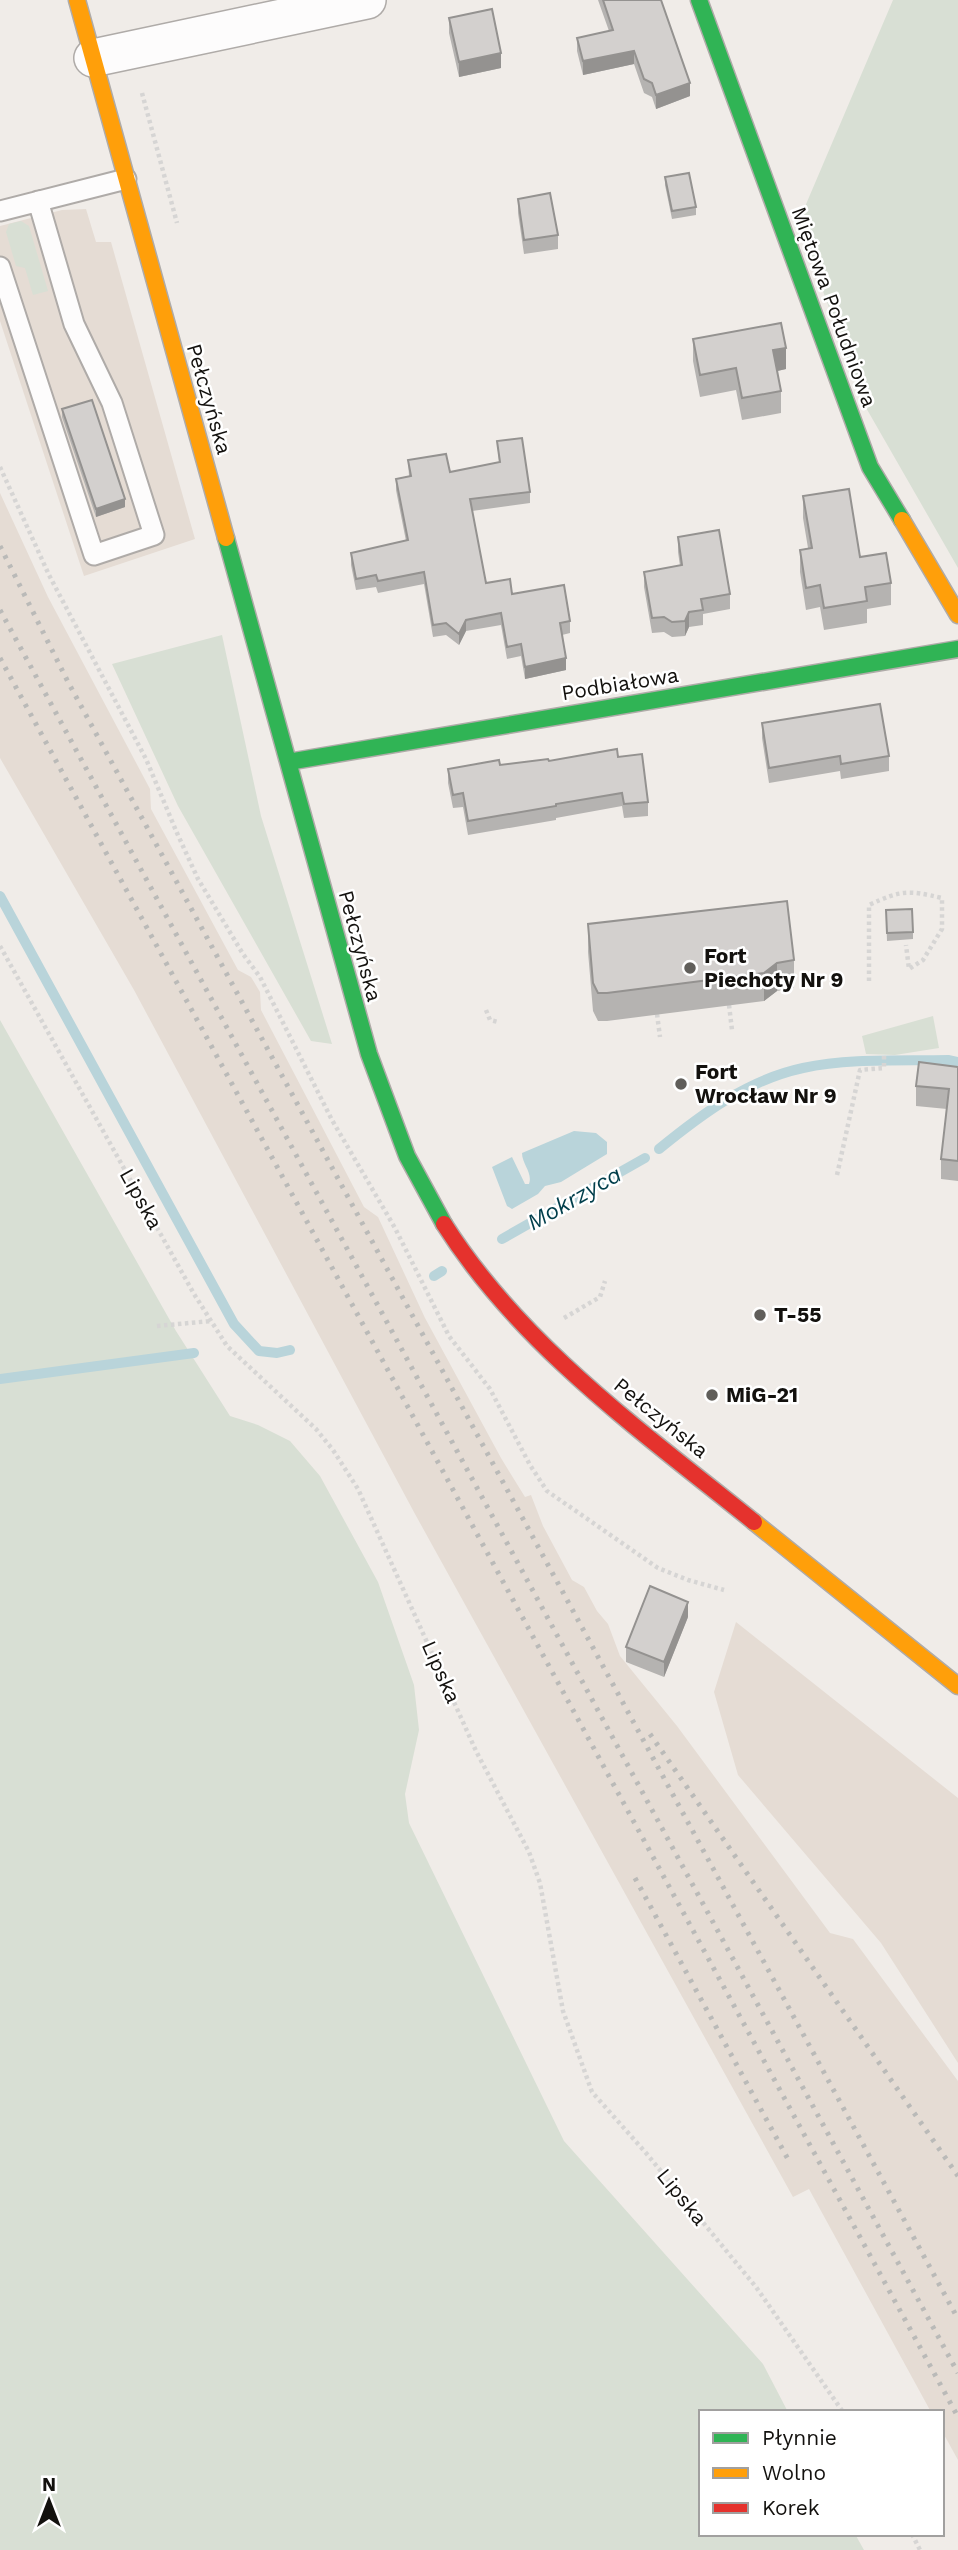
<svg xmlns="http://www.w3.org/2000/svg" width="958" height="2550" font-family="'Work Sans',sans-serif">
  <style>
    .built { fill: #e5dcd4 }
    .green { fill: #d8dfd4 }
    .water { fill: #b9d4da }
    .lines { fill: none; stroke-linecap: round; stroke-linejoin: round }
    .stream { stroke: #b9d4da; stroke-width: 10 }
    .lane-casing { stroke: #afaba8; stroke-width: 23 }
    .street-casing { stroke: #afaba8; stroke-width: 40 }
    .fast-casing { stroke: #afaba8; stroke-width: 19 }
    .slow-casing { stroke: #afaba8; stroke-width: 19 }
    .jam-casing { stroke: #afaba8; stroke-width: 19 }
    .path { stroke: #d6d5d4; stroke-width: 4.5; stroke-dasharray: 3.5 3.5; stroke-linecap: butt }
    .lane { stroke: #fdfcfc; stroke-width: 19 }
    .street { stroke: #fdfcfc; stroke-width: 37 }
    .fast { stroke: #30b455; stroke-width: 16 }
    .slow { stroke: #ff9f0a; stroke-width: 16 }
    .jam { stroke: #e5322d; stroke-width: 16 }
    .rail { stroke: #babab8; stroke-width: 5; stroke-dasharray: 3.5 7; stroke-linecap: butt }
    .wall { fill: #b5b3b1 }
    .shaded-wall { fill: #949290 }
    .building { fill: #d3d0ce; stroke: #949290; stroke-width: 2 }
    .poi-dot { fill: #605e5a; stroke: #fff; stroke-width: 2.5 }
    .labels { text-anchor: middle; stroke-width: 5; stroke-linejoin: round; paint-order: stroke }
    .street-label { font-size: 21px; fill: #13110e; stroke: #fff }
    .poi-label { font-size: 21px; font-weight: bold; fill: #13110e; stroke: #fff; text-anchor: start }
    .water-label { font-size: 23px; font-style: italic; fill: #003e4b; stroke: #fff }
  </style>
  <rect width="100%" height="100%" fill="#f0ece8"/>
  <path class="built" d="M 86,209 L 96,242 L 111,242 L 195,539 L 84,576 L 0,321 L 0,226 L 62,210 Z
    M 0,493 L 48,597 L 150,789 L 151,809 L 238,970 L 251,977 L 260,992 L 261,1010 L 364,1207 L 378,1217 L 425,1318 L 501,1458 L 525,1497 L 531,1495 L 543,1526 L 572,1580 L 584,1587 L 597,1611 L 608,1624 L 620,1656 L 677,1726 L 830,1933 L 853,1939 L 958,2081 L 958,2460 L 942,2431 L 942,2412 L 931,2412 L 809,2189 L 793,2197 L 415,1514 L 134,990 L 0,758 Z
    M 736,1622 L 958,1798 L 958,2063 L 881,1943 L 738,1775 L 714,1692 Z"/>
  <path class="green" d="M 893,0 L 958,0 L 958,568 L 865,406 L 798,223 Z
    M 21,221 L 29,226 L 48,291 L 33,295 L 25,268 L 16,266 L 6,232 L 9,224 Z
    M 222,635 L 261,816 L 332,1044 L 311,1041 L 178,806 L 112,664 Z
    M 933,1016 L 939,1048 L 895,1055 L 866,1054 L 862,1036 Z
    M 0,1020 L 176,1331 L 230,1416 L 258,1425 L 290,1441 L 320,1476 L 378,1582 L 414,1685 L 419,1730 L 405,1794 L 409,1823 L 564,2141 L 763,2364 L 788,2412 L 701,2412 L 701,2534 L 855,2534 L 864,2550 L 0,2550 Z"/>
  <path class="water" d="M 574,1131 L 596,1133 L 607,1142 L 607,1154 L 561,1182 L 545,1186 L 538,1194 L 512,1209 L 507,1206 L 492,1167 L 512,1157 L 525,1184 L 529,1184 C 533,1173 522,1164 522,1153 Z"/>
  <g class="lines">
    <path class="stream" d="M 0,896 L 234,1324 L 259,1351 L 277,1353 L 290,1350
      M 659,1149 C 702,1114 747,1080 803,1068 C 849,1058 901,1061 948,1060 L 958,1062
      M 502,1239 L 645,1158
      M 434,1276 L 442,1271
      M 0,1379 L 194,1353"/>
    <defs>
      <path id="lane" d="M 0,211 L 126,179
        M 0,267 L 94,555 L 154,535 L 112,403 L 74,324 L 38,201"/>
      <path id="street" d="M 93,58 L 367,0"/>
      <path id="fast" d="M 699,0 L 870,467 L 902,520
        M 226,538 L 369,1054 L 407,1156 L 444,1224
        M 288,762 L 958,649"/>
      <path id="slow" d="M 77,0 L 226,538
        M 902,520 L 958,615
        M 754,1522 L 958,1686"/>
      <path id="jam" d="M 444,1224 C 521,1346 644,1433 754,1522"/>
    </defs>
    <use href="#lane" class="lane-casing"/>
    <use href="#street" class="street-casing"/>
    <use href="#fast" class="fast-casing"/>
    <use href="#slow" class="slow-casing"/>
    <use href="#jam" class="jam-casing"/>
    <path class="path" d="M 142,93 L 177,223
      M 0,467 L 49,575 L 146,759 L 177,833 L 198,879 L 243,954 L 260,977 L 332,1120 L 395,1228 L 449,1336 L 490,1389 L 530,1465 L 547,1491 L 658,1568 L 688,1580 L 724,1590
      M 0,946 L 194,1294 L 227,1346 L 316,1429 L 333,1450 L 358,1489 L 476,1751 L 529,1852 L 540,1883 L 563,2011 L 592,2092 L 646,2153 L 756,2287 L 843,2412
      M 869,981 L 869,905 C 901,890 908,890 942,898 L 942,929 L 923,960 L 909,969 L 906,945
      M 729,1005 L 732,1030
      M 486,1010 L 490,1020 L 498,1022
      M 657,1014 L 660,1037
      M 837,1175 L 860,1070 L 884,1068 L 884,1055
      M 564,1318 L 600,1297 L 605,1281
      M 157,1326 L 211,1321
      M 912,2534 L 920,2550"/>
    <use href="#lane" class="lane"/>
    <use href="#street" class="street"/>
    <use href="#fast" class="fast"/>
    <use href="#slow" class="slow"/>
    <use href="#jam" class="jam"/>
    <path class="rail" d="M 0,546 L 68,682 L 958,2319
      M 0,610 L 958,2373
      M 0,658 L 958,2417
      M 650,1734 L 958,2176
      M 635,1878 L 789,2161"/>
  </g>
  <path class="wall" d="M 598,0 L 661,0 L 690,96 L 656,109 L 652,97 L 644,93 L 634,64 L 583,75 L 577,51 L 577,38 L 609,31 Z
    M 449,18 L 501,68 L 459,77 L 449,33 Z
    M 665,177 L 696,207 L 696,215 L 672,219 L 665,185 Z
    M 518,199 L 558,235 L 558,249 L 524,254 L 518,213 Z
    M 693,339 L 786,369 L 777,371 L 781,391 L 781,413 L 742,420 L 736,390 L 700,397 L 693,361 Z
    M 62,409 L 125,507 L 96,517 L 62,417 Z
    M 497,441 L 530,492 L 530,503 L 472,511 L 486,583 L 512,594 L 570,621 L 570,633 L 562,635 L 566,670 L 525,679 L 521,656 L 507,659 L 501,625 L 466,631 L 459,645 L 446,635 L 433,637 L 424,584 L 378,593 L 376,587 L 356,590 L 351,565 L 351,553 L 406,541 L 396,490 L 396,479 L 409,476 L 408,460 L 450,472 L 499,462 Z
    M 803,496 L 860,557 L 891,583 L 891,605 L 867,609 L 867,623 L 824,630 L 820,607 L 806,610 L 800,572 L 800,550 L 808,548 L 803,518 Z
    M 678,537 L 730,594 L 730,609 L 703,614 L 703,625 L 689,627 L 685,636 L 672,637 L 664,632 L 652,633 L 644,587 L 644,572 L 680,566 L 678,552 Z
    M 762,723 L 889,756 L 889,771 L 841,779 L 840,771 L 769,783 L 762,738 Z
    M 618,757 L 648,802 L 648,816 L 624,818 L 622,806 L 556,818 L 556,820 L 468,835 L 463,807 L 453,808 L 448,783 L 448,769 Z
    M 886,910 L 913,932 L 913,939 L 887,941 Z
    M 588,924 L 794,960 L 794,988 L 777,991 L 764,1001 L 607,1021 L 598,1021 L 593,1011 L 588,952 Z
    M 958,1067 L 958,1181 L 941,1179 L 941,1159 L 947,1109 L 916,1106 L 916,1086 Z
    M 688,1617 L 664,1677 L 626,1662 L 626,1647 Z"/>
  <path class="shaded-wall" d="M 634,51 L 634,64 L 583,75 L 583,61 Z
    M 501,53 L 501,68 L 459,77 L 459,62 Z
    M 690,83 L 690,96 L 656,109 L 656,95 Z
    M 786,348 L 786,369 L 773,372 L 773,350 Z
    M 125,499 L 125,507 L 96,517 L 96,509 Z
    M 689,612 L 689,627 L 685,636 L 685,621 Z
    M 466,620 L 466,631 L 459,645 L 459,634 Z
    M 566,658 L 566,670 L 525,679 L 525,667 Z
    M 777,963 L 777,991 L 764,1001 L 764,973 Z
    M 688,1602 L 688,1617 L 664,1677 L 664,1662 Z"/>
  <path class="building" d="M 603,0 L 661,0 L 690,83 L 656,95 L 652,83 L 644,79 L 634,51 L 583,61 L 577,38 L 613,30 Z
    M 492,9 L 501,53 L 459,62 L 449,18 Z
    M 689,173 L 696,207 L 672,211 L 665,177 Z
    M 550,193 L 558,235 L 524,240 L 518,199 Z
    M 781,323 L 786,348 L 773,350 L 781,391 L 742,398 L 736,368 L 700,375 L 693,339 Z
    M 92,400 L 125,499 L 96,509 L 62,409 Z
    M 522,438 L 530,492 L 470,499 L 486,583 L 510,579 L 512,594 L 564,585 L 570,621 L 560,623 L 566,658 L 525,667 L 521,644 L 507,647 L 501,613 L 466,620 L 459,634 L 446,623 L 433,625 L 424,572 L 378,581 L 376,575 L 356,579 L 351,553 L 408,540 L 396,479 L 411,476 L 408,460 L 446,454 L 450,472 L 500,462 L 497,441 Z
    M 849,489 L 860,557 L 886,553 L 891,583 L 865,587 L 867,601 L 824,608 L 820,585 L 806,588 L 800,550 L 812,548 L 803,496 Z
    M 719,530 L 730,594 L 701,599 L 703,610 L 689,612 L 685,621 L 672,622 L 664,617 L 652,618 L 644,572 L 682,565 L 678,537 Z
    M 880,704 L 889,756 L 841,764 L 840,756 L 769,768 L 762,723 Z
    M 617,749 L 618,757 L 642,754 L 648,802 L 624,804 L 622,793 L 556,804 L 556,806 L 468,821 L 463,793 L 453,795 L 448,769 L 499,760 L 500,765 L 548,759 L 549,761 Z
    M 787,901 L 794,960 L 777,963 L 764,973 L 607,993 L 598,993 L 593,983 L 588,924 Z
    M 912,909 L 913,932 L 887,933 L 886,910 Z
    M 919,1062 L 958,1067 L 958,1161 L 941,1159 L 949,1089 L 916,1086 Z
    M 650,1586 L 688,1602 L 664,1662 L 626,1647 Z"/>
  <g class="poi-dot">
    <circle cx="690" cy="968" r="7"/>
    <circle cx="681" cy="1084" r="7"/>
    <circle cx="760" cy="1315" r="7"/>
    <circle cx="712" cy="1395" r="7"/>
  </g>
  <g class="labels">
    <g class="street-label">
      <text transform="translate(834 307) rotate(70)" y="7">Miętowa Południowa</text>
      <text transform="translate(209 399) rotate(74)" y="7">Pełczyńska</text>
      <text transform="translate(620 684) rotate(-9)" y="7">Podbiałowa</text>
      <text transform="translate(360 946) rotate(75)" y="7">Pełczyńska</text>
      <text transform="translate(141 1199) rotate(61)" y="7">Lipska</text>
      <text transform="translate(661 1418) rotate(39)" y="7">Pełczyńska</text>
      <text transform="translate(441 1672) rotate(66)" y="7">Lipska</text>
      <text transform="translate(682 2197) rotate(51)" y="7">Lipska</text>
    </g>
    <g class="poi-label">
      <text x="704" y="963">Fort<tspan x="704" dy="24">Piechoty Nr 9</tspan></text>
      <text x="695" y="1079">Fort<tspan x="695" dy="24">Wrocław Nr 9</tspan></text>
      <text x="774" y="1322">T-55</text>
      <text x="726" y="1402">MiG-21</text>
    </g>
    <g class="water-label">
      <text transform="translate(574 1198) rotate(-30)" y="8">Mokrzyca</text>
    </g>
  </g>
  <rect x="699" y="2410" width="245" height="126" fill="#ffffff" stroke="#a1a09f" stroke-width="2"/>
  <rect x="713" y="2433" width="35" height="10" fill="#30b455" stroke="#a1a09f" stroke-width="2"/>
  <text x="762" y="2445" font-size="21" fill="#13110e">Płynnie</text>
  <rect x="713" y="2468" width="35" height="10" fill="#ff9f0a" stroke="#a1a09f" stroke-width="2"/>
  <text x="762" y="2480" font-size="21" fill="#13110e">Wolno</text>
  <rect x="713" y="2503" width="35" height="10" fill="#e5322d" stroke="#a1a09f" stroke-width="2"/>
  <text x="762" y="2515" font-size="21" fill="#13110e">Korek</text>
  <g transform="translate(49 2501)" stroke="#ffffff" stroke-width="5" paint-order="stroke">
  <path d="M0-5L12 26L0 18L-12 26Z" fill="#13110e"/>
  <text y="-10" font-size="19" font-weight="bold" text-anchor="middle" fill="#13110e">N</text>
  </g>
</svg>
